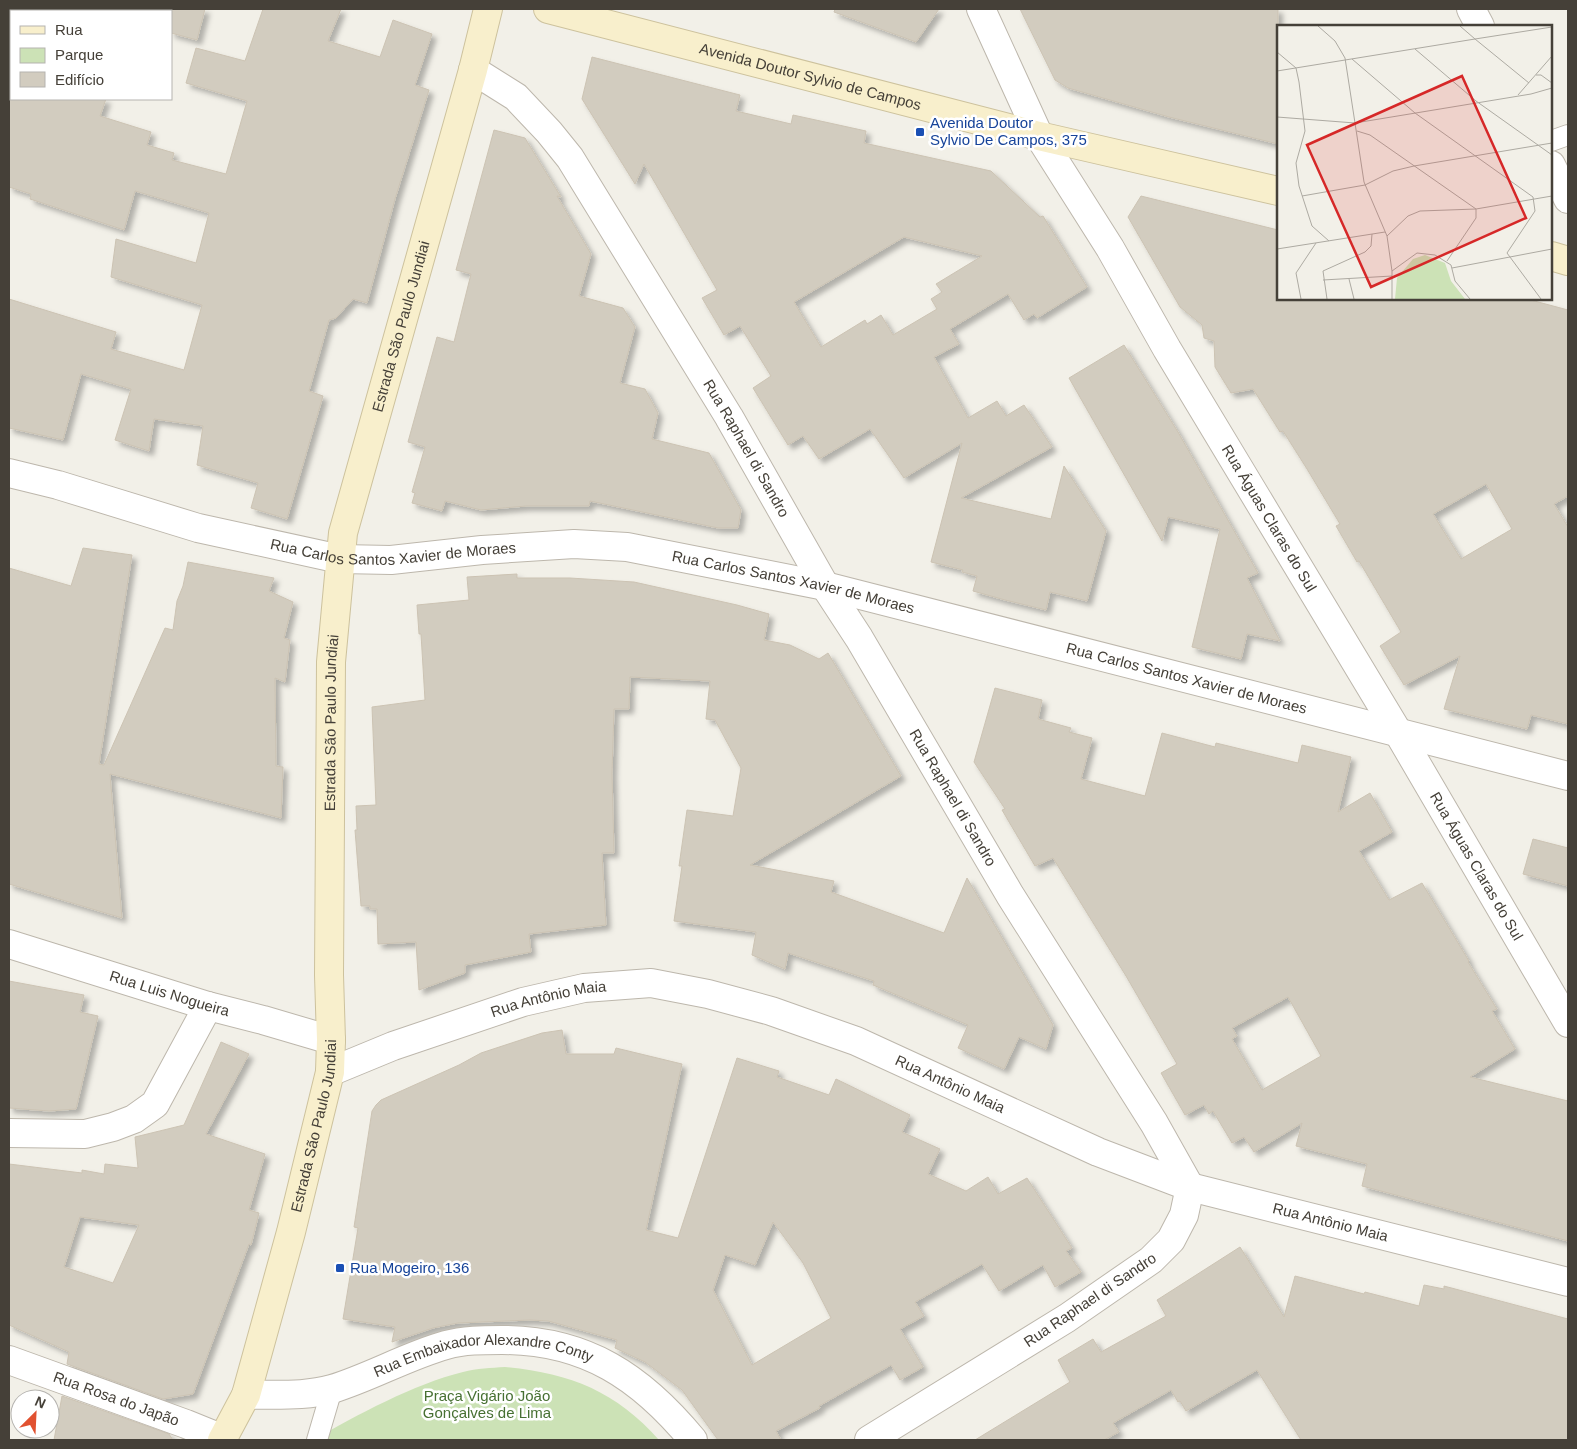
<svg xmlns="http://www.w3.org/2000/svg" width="1577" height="1449" font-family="Helvetica,sans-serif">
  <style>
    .green { fill: #cce2b6 }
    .building { fill: #d2ccbf; stroke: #ccc3b3; fill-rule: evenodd; filter: url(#shadow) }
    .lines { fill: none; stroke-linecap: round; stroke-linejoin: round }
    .service-casing { stroke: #bdb7ac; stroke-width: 22 }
    .minor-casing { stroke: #bdb7ac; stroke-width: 30 }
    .secondary-casing { stroke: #cdc29d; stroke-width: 30 }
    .service { stroke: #fff; stroke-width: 20 }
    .minor { stroke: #fff; stroke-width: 28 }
    .secondary { stroke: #f8efcc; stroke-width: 28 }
    .transit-dot { fill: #1a4fb4; stroke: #fff; stroke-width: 2 }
    .labels { text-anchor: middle; stroke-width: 5; stroke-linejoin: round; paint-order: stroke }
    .street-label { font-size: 15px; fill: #454038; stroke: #fff }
    .transit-label { font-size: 15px; fill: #164399; stroke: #fff; text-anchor: start }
    .park-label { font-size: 15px; fill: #477032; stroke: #fff }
    .inset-road { fill: none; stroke: #adaaa2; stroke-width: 1 }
    .view { fill: #d62828; fill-opacity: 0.15; stroke: #d62828; stroke-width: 2.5 }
    .inset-edge { fill: none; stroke: #454038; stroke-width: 2.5 }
  </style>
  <defs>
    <filter id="shadow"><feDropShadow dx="4.5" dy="4.5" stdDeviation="2.5" flood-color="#0004"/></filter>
  </defs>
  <rect width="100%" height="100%" fill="#f2f0e8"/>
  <path class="green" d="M 505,1367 C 569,1373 616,1391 659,1440 L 313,1440 C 357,1415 414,1384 463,1372 C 477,1368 491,1368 505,1367 Z"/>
  <path class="building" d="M 171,9 L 205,9 L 197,40 L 171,33 Z
    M 263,9 L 341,9 L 328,41 L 380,57 L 393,20 L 432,34 L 415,85 L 429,90 L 395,199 L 367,303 L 353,299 L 336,318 L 329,320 L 309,391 L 323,396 L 287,519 L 251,508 L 258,483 L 197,465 L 203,426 L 154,419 L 149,451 L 115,440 L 131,389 L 81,374 L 63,440 L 9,428 L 9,299 L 116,332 L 111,349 L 184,370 L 202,305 L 111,277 L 116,239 L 196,263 L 209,213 L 135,191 L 124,230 L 30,199 L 31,194 L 9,187 L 9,99 L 106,99 L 100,116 L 151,132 L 147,145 L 174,153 L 172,160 L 226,174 L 247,101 L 186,83 L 196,48 L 245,61 Z
    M 835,9 L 939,9 L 916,42 L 834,12 Z
    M 1020,9 L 1278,9 L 1278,144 L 1169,117 L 1068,88 L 1055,80 Z
    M 592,57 L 740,95 L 736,111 L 791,124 L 793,115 L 866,131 L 864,143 L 991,171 L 1040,217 L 1043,216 L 1087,287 L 1037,318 L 1034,314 L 1024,320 L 1008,294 L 950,329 L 959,344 L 934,357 L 968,418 L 997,401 L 1006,416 L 1024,405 L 1052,447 L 961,498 L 1051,519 L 1064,466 L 1106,531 L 1087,601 L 1050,592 L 1046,610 L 1005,600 L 973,591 L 977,576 L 962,572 L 963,570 L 931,562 L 962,443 L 904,478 L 870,429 L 819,459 L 803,436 L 788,445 L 753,388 L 771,376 L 740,326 L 724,335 L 702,298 L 717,290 L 644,164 L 635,184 L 582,99 ZM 904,237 L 982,256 L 936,284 L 942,292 L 931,299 L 937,309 L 893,335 L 881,315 L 867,324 L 865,320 L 821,347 L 794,302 Z
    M 494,130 L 525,138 L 561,197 L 557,196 L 591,254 L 579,296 L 623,308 L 635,327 L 620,383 L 645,389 L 658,413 L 652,439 L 709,453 L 741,510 L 738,528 L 718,528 L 590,501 L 589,506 L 526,506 L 481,510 L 445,501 L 442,511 L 412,503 L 415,493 L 412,492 L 425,447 L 408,442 L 437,337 L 454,342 L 471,274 L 456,270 Z
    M 1141,196 L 1278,230 L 1278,299 L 1527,299 L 1568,310 L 1568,496 L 1554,504 L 1568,527 L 1568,724 L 1531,715 L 1527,729 L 1444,709 L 1460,656 L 1404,685 L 1380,646 L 1401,632 L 1359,561 L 1357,562 L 1336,526 L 1340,524 L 1307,469 L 1283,431 L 1280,432 L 1253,389 L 1231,393 L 1215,367 L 1214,341 L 1204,338 L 1202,325 L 1180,307 L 1128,217 ZM 1486,484 L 1512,529 L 1461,559 L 1433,514 Z
    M 1124,345 L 1178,432 L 1258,573 L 1247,578 L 1280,641 L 1247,634 L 1241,659 L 1192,647 L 1220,529 L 1168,517 L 1162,541 L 1069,378 Z
    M 83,548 L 132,555 L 99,764 L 104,765 L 165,628 L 173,630 L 177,601 L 183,586 L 188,562 L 274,578 L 269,591 L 293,602 L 284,638 L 290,640 L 285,682 L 275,678 L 276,766 L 283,767 L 281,818 L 110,774 L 122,918 L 9,884 L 9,568 L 71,586 Z
    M 517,574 L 517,578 L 570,578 L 634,582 L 737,605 L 769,614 L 764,640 L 790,645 L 819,659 L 828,653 L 901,776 L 750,865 L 834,881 L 831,892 L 944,933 L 967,878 L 1053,1025 L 1046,1049 L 1019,1037 L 1004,1069 L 958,1048 L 968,1025 L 873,985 L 874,981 L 788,953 L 785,969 L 752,955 L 756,932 L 674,921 L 682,866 L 679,866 L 687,810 L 733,816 L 741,768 L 715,720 L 706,719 L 710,681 L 630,677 L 629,709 L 614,709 L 612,773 L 614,853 L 602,853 L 606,925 L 529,934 L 531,952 L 465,965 L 465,973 L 419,990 L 416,942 L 378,944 L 377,909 L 370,909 L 370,906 L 361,906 L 355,830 L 357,830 L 356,806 L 376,805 L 372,707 L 425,700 L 421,634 L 419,634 L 417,605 L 469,600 L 467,577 Z
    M 995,688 L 1042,700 L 1038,719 L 1071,728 L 1069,732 L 1092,738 L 1081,779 L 1145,796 L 1162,733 L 1215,747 L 1216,743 L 1298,763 L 1302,745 L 1351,757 L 1338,812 L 1370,793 L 1392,832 L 1359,851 L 1389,900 L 1422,883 L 1469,961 L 1468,962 L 1497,1009 L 1492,1011 L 1515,1049 L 1470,1077 L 1568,1101 L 1568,1241 L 1362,1186 L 1367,1164 L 1296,1146 L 1302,1123 L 1254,1152 L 1244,1137 L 1232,1143 L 1213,1111 L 1209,1114 L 1204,1105 L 1185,1115 L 1161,1073 L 1177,1064 L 1126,976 L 1053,858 L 1035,866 L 1002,810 L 1005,809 L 974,762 ZM 1288,997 L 1321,1056 L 1262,1090 L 1232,1039 L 1237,1036 L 1232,1028 Z
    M 1533,839 L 1568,848 L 1568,886 L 1523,874 Z
    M 9,981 L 84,995 L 80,1012 L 98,1016 L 76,1109 L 49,1111 L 9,1108 Z
    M 562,1030 L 566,1054 L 614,1054 L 616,1048 L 682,1064 L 646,1230 L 678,1238 L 737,1058 L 779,1071 L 777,1077 L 829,1095 L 836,1079 L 910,1115 L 902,1132 L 940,1149 L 928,1174 L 966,1191 L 988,1177 L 998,1194 L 1027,1178 L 1072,1248 L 1066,1251 L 1081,1272 L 1055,1287 L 1043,1265 L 999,1291 L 982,1264 L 915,1302 L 924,1316 L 900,1329 L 923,1367 L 900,1380 L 891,1365 L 819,1406 L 820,1408 L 776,1431 L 781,1440 L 718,1440 L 682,1390 L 645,1362 L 615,1348 L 617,1340 L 548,1321 L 530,1320 L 458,1323 L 433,1328 L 392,1342 L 395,1327 L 343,1319 L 358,1228 L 354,1227 L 372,1111 L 376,1105 L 381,1100 L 459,1065 L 481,1053 L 542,1033 ZM 773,1222 L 803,1263 L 831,1318 L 752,1365 L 713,1290 L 725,1255 L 755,1265 Z
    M 221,1042 L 249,1054 L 206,1134 L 265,1154 L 249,1210 L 259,1213 L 251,1245 L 249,1244 L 193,1394 L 163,1399 L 67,1364 L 69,1352 L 9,1325 L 9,1164 L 82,1173 L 82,1170 L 104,1174 L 105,1164 L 138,1168 L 135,1137 L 184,1125 ZM 80,1217 L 139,1225 L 113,1283 L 64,1267 Z
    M 1240,1247 L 1284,1317 L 1295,1276 L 1364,1294 L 1365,1292 L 1419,1306 L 1424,1285 L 1444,1289 L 1444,1286 L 1568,1319 L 1568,1440 L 1301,1440 L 1257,1370 L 1186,1411 L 1180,1401 L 1178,1402 L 1171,1390 L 1113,1423 L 1119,1432 L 1104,1440 L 975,1440 L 1070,1382 L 1058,1360 L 1093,1339 L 1101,1352 L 1166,1316 L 1157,1300 Z
    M 62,1396 L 169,1434 L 173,1440 L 54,1440 Z"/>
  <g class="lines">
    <defs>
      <path id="service" d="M 1551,141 L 1568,135
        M 317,1440 L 332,1389"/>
      <g id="minor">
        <path id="s1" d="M 981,9 L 1039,136 L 1110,248 L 1167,349 L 1399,734 L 1568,1023"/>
        <path d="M 1471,9 L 1480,26"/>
        <path id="s2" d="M 473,70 L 516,97 L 549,132 L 570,158 L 729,417 L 825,586 L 859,638 L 1010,895 L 1154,1123 L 1190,1187 L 1184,1215 L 1171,1240 L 1151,1260 L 1067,1318 L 869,1440"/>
        <path d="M 1551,165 L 1568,199"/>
        <path id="s3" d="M 9,473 L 58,485 L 198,528 L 340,559 L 391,560 L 482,550 L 574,544 L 627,547 L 825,586 L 1568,776"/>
        <path id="s4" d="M 9,944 L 208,1006 L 263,1020 L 331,1040"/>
        <path id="s5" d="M 330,1072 L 393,1046 L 523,1002 L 584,988 L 651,983 L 708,994 L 771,1011 L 856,1041 L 1098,1152 L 1190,1187 L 1568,1282"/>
        <path d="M 9,1133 L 85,1134 L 113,1127 L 134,1119 L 155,1104 L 208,1006"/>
        <path id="s6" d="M 9,1360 L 186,1424 L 223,1439"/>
        <path id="s7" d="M 246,1395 C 274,1394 305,1397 332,1389 C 371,1377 407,1356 446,1345 C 464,1340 483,1340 502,1340 C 586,1340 641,1377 693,1440"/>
      </g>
      <g id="secondary">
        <path id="s8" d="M 548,9 L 1039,136 L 1278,191"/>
        <path d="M 1551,256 L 1568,261"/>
        <path id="s9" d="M 222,1440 L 246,1395 L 291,1232 L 330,1072 L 331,1040 L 329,975 L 331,662 L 343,533 L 473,70 L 488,9"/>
      </g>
    </defs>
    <use href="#service" class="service-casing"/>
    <use href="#minor" class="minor-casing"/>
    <use href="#secondary" class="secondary-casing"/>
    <use href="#service" class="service"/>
    <use href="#minor" class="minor"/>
    <use href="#secondary" class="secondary"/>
  </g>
  <g class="transit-dot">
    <rect x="915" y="127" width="10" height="10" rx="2.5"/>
    <rect x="335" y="1263" width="10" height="10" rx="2.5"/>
  </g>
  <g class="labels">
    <g class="street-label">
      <text dy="5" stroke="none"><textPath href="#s8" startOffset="271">Avenida Doutor Sylvio de Campos</textPath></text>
      <text dy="5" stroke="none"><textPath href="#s9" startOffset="1139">Estrada São Paulo Jundiai</textPath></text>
      <text dy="5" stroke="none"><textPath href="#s2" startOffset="472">Rua Raphael di Sandro</textPath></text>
      <text dy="5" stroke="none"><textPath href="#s1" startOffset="586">Rua Águas Claras do Sul</textPath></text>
      <text dy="5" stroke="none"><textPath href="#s3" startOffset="395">Rua Carlos Santos Xavier de Moraes</textPath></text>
      <text dy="5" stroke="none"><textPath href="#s3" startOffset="800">Rua Carlos Santos Xavier de Moraes</textPath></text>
      <text dy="5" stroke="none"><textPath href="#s3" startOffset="1205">Rua Carlos Santos Xavier de Moraes</textPath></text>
      <text dy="5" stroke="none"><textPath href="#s9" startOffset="734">Estrada São Paulo Jundiai</textPath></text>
      <text dy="5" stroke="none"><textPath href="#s2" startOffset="878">Rua Raphael di Sandro</textPath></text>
      <text dy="5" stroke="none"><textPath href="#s1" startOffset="991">Rua Águas Claras do Sul</textPath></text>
      <text dy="5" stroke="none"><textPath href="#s4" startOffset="168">Rua Luis Nogueira</textPath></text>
      <text dy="5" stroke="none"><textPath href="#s5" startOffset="231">Rua Antônio Maia</textPath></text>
      <text dy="5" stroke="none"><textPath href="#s5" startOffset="652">Rua Antônio Maia</textPath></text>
      <text dy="5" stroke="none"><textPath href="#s9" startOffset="329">Estrada São Paulo Jundiai</textPath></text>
      <text dy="5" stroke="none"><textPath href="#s5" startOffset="1058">Rua Antônio Maia</textPath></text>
      <text transform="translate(1090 1300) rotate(-34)" y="5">Rua Raphael di Sandro</text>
      <text dy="5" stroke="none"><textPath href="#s7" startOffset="245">Rua Embaixador Alexandre Conty</textPath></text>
      <text dy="5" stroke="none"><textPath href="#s6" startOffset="114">Rua Rosa do Japão</textPath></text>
    </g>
    <g class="transit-label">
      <text x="930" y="128">Avenida Doutor<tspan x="930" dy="17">Sylvio De Campos, 375</tspan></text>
      <text x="350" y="1273">Rua Mogeiro, 136</text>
    </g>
    <g class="park-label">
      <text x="487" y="1401">Praça Vigário João<tspan x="487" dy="17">Gonçalves de Lima</tspan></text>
    </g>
  </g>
  <g transform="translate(1277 25)">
    <rect width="275" height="275" fill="#f2f0e8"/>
    <path d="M 148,230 L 168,238 L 174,256 L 188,274 L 118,274 L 120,253 L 136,234 Z" fill="#cce2b6"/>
    <path class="inset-road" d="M 41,1 L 58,16 L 68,33 L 78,98M 183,1 L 198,14 L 275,2M 138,24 L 199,76 L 275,130M 0,27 L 19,43 L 22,57 L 28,106 L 19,138 L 22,161 L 35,201 L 52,216M 75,34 L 138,88 L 256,172 L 258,186 L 230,228 L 264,274M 0,46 L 198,14 L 252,58M 259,50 L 264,50 L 275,58M 241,70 L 275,31M 0,92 L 78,98 L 254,69 L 275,63M 78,98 L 87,157 L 110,211 L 115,246 L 115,274M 80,106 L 93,110 L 199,184 L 199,193 L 170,236M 25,171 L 88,160 L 116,146 L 137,141 L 275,118M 110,211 L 131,191 L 143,186 L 199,184 L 275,171M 0,224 L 108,207M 175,243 L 275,224M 115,246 L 140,228 L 158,230 L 174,240 L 178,256 L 193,274M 72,254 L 77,274M 46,255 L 115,251M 24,274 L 19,248 L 39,218M 50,274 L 46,246 L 88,227 L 94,221 L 95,209"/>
    <path class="view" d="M 185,51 L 249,193 L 94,262 L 30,120 Z"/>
    <rect width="275" height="275" class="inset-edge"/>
  </g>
  <rect width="1577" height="1449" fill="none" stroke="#454038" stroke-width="20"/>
  <rect x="10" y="10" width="162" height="90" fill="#ffffff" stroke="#b5b3af"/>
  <rect x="20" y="26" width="25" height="8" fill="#f8efcc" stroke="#b5b3af"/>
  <text x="55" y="35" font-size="15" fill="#454038">Rua</text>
  <rect x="20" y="48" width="25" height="15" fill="#cce2b6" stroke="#b5b3af"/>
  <text x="55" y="60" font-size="15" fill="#454038">Parque</text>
  <rect x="20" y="72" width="25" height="15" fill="#d2ccbf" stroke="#b5b3af"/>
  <text x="55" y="85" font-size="15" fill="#454038">Edifício</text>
  <g transform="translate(35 1414) rotate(24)"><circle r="24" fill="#ffffff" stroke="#b5b3af"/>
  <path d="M0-4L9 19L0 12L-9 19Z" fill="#e15130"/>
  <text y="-8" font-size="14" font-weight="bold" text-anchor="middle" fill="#454038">N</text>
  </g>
</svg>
